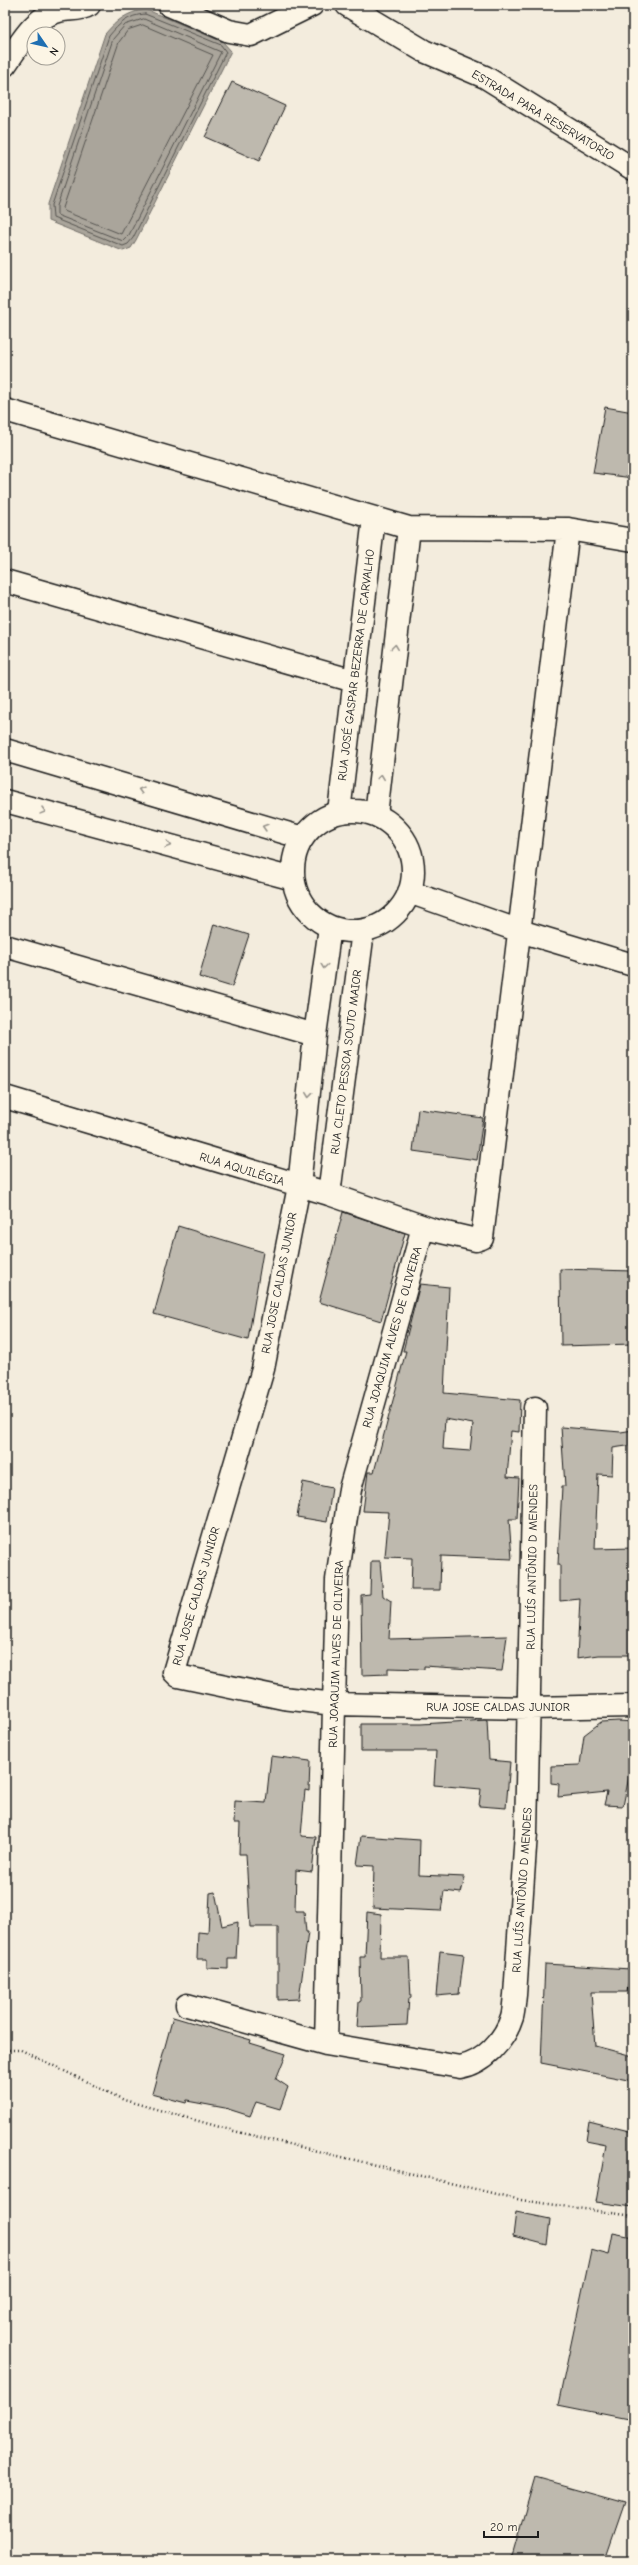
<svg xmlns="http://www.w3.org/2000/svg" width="638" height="2565" font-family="'Comic Neue',sans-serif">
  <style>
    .water { fill: #aaa59b; stroke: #716e68 }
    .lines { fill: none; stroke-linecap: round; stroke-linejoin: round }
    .shore { stroke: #55534f; stroke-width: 1 }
    .building { fill: #beb9ae; stroke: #1c1c1c; fill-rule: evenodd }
    .minor-casing { stroke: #1c1c1c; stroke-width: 25 }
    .path { stroke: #1c1c1c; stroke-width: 2.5; stroke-dasharray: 1 3; stroke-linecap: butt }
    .minor { stroke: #fcf5e5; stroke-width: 22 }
    .oneway { stroke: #97938b }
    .labels { text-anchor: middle; stroke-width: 4; stroke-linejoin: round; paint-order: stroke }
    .street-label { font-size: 12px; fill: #1c1c1c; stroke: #fcf5e5 }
  </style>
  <rect width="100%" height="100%" fill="#f3ecdd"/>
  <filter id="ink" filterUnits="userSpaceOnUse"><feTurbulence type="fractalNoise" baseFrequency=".025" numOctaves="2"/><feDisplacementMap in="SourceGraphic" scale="8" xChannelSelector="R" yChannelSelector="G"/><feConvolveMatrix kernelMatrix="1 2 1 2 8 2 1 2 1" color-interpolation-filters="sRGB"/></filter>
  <g filter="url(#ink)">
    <path class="water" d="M 145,9 L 223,42 L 231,51 L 136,240 L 131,248 L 123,251 L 48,221 L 48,204 L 105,34 C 117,20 126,13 145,9 Z"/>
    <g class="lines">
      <path class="shore" d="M 145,14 L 221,45 L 226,52 L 133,238 L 128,244 L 123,246 L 53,218 L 52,205 L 109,36 C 119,24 128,15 145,14 Z
        M 144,19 L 221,52 L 129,235 L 123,241 L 57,215 L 57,206 L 113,39 L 125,25 Z
        M 143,25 L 213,55 L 121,234 L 64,211 L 63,208 L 119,42 L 128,30 Z"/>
    </g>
    <path class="building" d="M 232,82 L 285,106 L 259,161 L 205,137 Z
      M 605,407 L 633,412 L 633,478 L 593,473 Z
      M 214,924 L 249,935 L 232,987 L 199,977 Z
      M 418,1109 L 483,1118 L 477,1160 L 413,1151 Z
      M 343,1212 L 405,1233 L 381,1321 L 319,1302 Z
      M 178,1226 L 263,1252 L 248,1340 L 154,1314 Z
      M 560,1269 L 633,1271 L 633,1344 L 561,1346 Z
      M 420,1284 L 449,1287 L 444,1393 L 520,1400 L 519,1432 L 511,1431 L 507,1477 L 519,1478 L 517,1519 L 509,1519 L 512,1559 L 441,1556 L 440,1590 L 411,1590 L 412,1558 L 385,1557 L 389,1512 L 363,1511 L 368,1472 L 374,1472 L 406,1351 L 403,1351 ZM 445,1419 L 473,1424 L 470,1451 L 443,1449 Z
      M 561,1427 L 621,1432 L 633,1430 L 633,1445 L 613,1448 L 612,1475 L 598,1474 L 595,1549 L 633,1548 L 633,1655 L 599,1655 L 577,1658 L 580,1599 L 560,1601 L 560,1565 L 558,1565 L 562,1486 L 565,1486 Z
      M 303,1482 L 332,1488 L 327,1522 L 297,1517 Z
      M 371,1561 L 380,1561 L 383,1596 L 391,1601 L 389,1639 L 507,1636 L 502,1671 L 424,1666 L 424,1669 L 388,1668 L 388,1674 L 362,1675 L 361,1595 L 370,1594 Z
      M 487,1720 L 489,1760 L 510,1762 L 506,1808 L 479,1806 L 481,1789 L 434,1785 L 436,1751 L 361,1751 L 361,1724 L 421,1724 Z
      M 618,1721 L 633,1722 L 633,1757 L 623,1806 L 604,1805 L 607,1792 L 558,1797 L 559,1784 L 551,1783 L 551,1766 L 580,1765 L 584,1735 L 601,1722 Z
      M 271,1756 L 310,1761 L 309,1791 L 305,1790 L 301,1836 L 316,1837 L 312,1872 L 296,1870 L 295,1911 L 304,1911 L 306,1932 L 308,1932 L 299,1999 L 278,2000 L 278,1927 L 250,1927 L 246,1854 L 239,1854 L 240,1823 L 234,1823 L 235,1801 L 266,1803 Z
      M 361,1836 L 420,1840 L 419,1875 L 465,1877 L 461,1893 L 444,1891 L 441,1911 L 373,1908 L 374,1866 L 357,1865 Z
      M 215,1892 L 222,1926 L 238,1922 L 236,1959 L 228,1959 L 228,1969 L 207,1968 L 207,1959 L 197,1959 L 198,1932 L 208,1933 L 210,1893 Z
      M 367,1912 L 381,1914 L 380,1957 L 409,1957 L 411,1998 L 409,1998 L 407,2025 L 357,2027 L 359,2002 L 361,2001 L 360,1957 L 365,1957 Z
      M 440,1951 L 464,1954 L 459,1994 L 436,1996 Z
      M 545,1964 L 631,1969 L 627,1992 L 591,1992 L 595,2046 L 633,2056 L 633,2081 L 541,2063 Z
      M 173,2017 L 251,2040 L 250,2043 L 286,2054 L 276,2079 L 288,2087 L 280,2109 L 256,2102 L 250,2116 L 225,2108 L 187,2101 L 186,2103 L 152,2094 Z
      M 589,2121 L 633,2132 L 633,2207 L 596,2202 L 606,2145 L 586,2141 Z
      M 516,2212 L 550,2219 L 547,2245 L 513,2236 Z
      M 613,2233 L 633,2237 L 633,2420 L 558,2405 L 591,2250 L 609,2255 Z
      M 535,2477 L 625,2502 L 605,2560 L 511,2560 Z"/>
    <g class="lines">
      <defs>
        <path id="minor" d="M 169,5 L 229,31 L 251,35 L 312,5
          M 347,5 L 424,51 L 485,77 L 633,169
          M 5,65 C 19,46 34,16 59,11 C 70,8 79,11 89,5
          M 5,410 L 409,528 L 568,529 L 633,540
          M 5,581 L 354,681
          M 5,750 L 303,838
          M 5,801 L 293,879
          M293 871a60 60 0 1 1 120 0a60 60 0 1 1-120 0Z
          M 339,812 L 374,518
          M 376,815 L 409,528
          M 409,892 L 520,931 L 633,965
          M 330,927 L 315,1035 L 299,1186 L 263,1369 L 174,1672 L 178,1676 L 283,1698 L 334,1704 L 529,1708 L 633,1706
          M 5,946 L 315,1035
          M 5,1097 L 329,1194 L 433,1230 L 476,1240 L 482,1238 L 568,529
          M 329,1194 L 363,931
          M 187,2005 L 326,2044 L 460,2067 C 484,2063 505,2040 512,2017 C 514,2010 514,2002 515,1995 L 526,1833 L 535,1408
          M 326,2044 L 337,1580 L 350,1489 L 423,1227"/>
      </defs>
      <use href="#minor" class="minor-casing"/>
      <path class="path" d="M 5,2050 L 21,2050 L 124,2100 L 234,2131 L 521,2200 L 633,2216"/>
      <use href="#minor" class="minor"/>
    </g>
    <defs><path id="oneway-chevron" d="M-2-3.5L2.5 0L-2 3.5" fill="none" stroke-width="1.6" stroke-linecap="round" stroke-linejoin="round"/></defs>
    <g class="oneway">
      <use href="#oneway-chevron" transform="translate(395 647) rotate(-83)"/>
      <use href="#oneway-chevron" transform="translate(381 777) rotate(-83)"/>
      <use href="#oneway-chevron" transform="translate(141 790) rotate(-164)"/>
      <use href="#oneway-chevron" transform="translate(43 811) rotate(15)"/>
      <use href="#oneway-chevron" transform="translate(265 827) rotate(-164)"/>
      <use href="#oneway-chevron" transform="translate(168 845) rotate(15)"/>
      <use href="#oneway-chevron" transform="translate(324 966) rotate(98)"/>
      <use href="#oneway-chevron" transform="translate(309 1095) rotate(96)"/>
    </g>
  </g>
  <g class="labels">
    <g class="street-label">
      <text transform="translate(543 115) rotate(31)" y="4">ESTRADA PARA RESERVATORIO</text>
      <text transform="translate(356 665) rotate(-83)" y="4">RUA JOSÉ GASPAR BEZERRA DE CARVALHO</text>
      <text transform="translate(346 1062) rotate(-83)" y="4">RUA CLETO PESSOA SOUTO MAIOR</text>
      <text transform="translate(242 1169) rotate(17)" y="4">RUA AQUILÉGIA</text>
      <text transform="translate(279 1283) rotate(-79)" y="4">RUA JOSE CALDAS JUNIOR</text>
      <text transform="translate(392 1337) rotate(-74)" y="4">RUA JOAQUIM ALVES DE OLIVEIRA</text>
      <text transform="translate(532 1567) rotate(-89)" y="4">RUA LUÍS ANTÔNIO D MENDES</text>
      <text transform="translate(196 1596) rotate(-74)" y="4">RUA JOSE CALDAS JUNIOR</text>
      <text transform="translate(336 1654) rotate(-88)" y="4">RUA JOAQUIM ALVES DE OLIVEIRA</text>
      <text x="498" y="1711">RUA JOSE CALDAS JUNIOR</text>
      <text transform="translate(522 1890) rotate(-86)" y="4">RUA LUÍS ANTÔNIO D MENDES</text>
    </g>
  </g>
  <rect width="638" height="2565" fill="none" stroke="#fcf5e5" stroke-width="20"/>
  <rect x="10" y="10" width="618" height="2545" fill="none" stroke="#1c1c1c" stroke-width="1.5" filter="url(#ink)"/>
  <g transform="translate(46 46) rotate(124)"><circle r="19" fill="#fcf5e5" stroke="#a29e95"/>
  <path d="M0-3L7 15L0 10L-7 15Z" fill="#1f6fb2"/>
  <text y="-6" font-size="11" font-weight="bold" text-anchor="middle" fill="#1c1c1c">N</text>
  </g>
  <path d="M484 2531v6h54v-6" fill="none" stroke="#1c1c1c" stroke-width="2"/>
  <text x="490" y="2531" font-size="12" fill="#1c1c1c" stroke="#fcf5e5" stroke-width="3" paint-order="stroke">20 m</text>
</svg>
